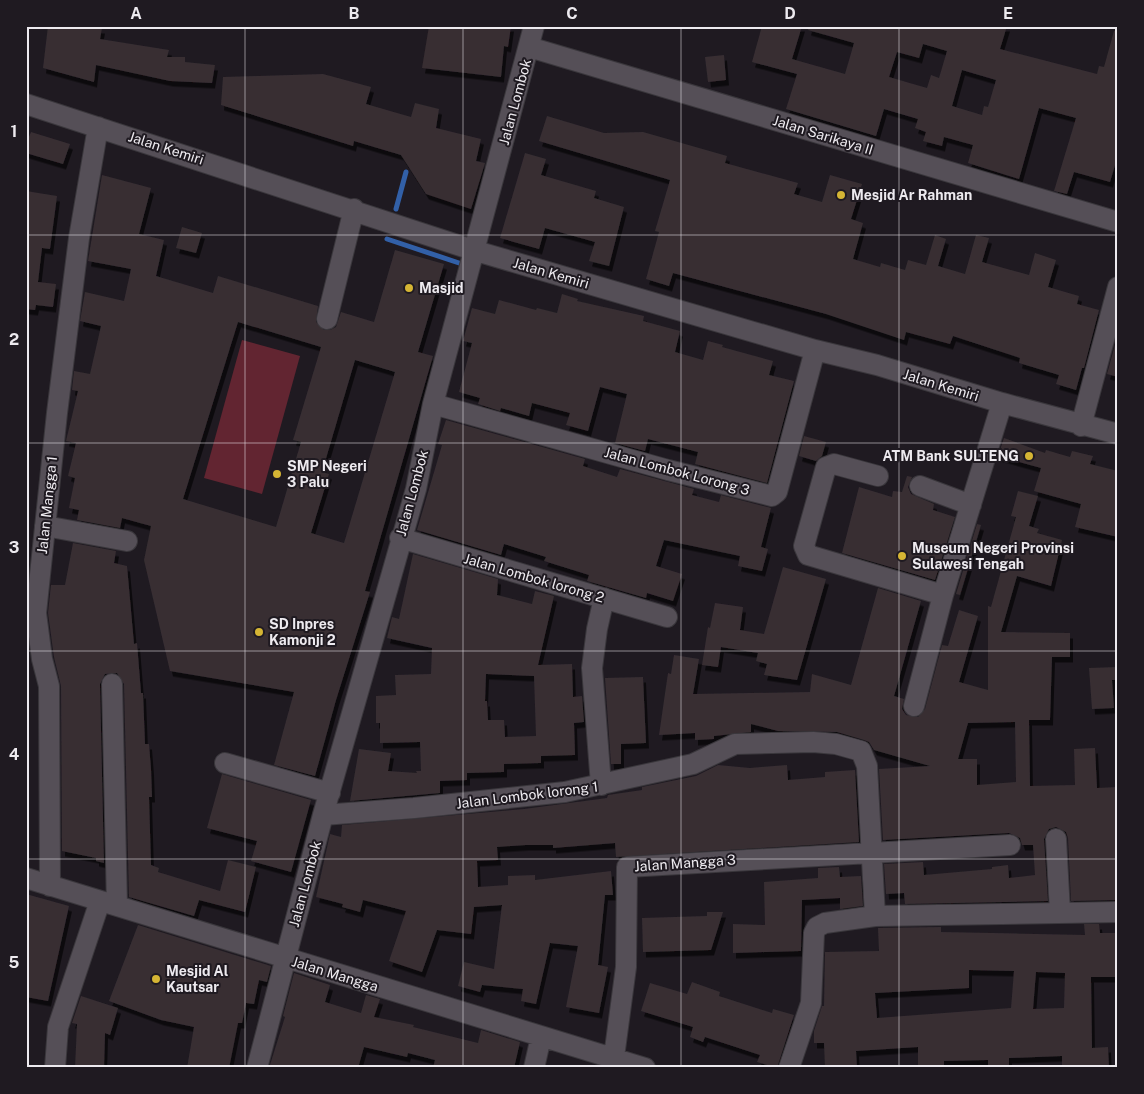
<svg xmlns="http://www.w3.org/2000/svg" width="1144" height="1094" font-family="'Public Sans',sans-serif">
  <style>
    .grass { fill: #622531 }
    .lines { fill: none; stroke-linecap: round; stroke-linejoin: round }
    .stream { stroke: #3260a8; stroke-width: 5 }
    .building { fill: #372e33; fill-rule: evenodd; filter: url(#shadow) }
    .minor-casing { stroke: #3a373c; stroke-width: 22 }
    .minor { stroke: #554f57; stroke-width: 20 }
    .grid { fill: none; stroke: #edeaef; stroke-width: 1; stroke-opacity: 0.55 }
    .poi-dot { fill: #d5b534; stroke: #1f1a21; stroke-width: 2 }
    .labels { text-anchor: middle; stroke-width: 4; stroke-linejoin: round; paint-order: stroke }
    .street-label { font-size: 14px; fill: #edeaef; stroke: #1f1a21 }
    .poi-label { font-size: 14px; font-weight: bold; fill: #edeaef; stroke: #1f1a21; text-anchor: start }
    .neatline { fill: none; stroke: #edeaef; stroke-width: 2 }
    .grid-label { font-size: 16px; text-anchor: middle; font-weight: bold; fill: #edeaef }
  </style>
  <defs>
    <filter id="shadow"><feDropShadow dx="3" dy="5.5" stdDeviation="0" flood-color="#0009"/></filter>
  </defs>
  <rect width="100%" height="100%" fill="#1f1a21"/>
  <path class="grass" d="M 242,340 L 300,356 L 262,494 L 204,478 Z"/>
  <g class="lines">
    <path class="stream" d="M 396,209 L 406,172
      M 387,239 L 462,264 L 462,267"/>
  </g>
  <path class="building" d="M 48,26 L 102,28 L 100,39 L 169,50 L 167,57 L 185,57 L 185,62 L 215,65 L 212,83 L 170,81 L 96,65 L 94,82 L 43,68 Z
    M 429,26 L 511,26 L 508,47 L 504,46 L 501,77 L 422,68 Z
    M 762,26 L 802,26 L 792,59 L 845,74 L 854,43 L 808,30 L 809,26 L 1007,26 L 1000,49 L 1097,74 L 1099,66 L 1104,67 L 1114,31 L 1118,31 L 1118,155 L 1110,182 L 1074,172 L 1067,194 L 1054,191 L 1076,118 L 1039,108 L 1019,179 L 968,163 L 973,145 L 944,137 L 942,146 L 923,141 L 926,132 L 915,128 L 918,119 L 884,109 L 876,136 L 786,109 L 797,74 L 752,62 ZM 923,44 L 947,51 L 939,78 L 931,75 L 927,88 L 889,77 L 897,52 L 919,58 ZM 962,70 L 996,80 L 988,107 L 984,106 L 982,115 L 952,106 Z
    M 724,55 L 726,80 L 708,82 L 705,57 Z
    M 323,74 L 371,87 L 366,104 L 411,117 L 415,103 L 439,109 L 436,128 L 481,139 L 476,161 L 485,163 L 471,209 L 426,194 L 401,155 L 354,141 L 353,146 L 221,105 L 223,77 Z
    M 547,116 L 604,133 L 643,132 L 727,156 L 725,163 L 798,183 L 794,194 L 822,202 L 830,175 L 862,184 L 851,219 L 863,223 L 853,259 L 880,267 L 881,263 L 905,270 L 908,260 L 926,265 L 935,235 L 946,239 L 938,266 L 965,274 L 976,235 L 989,238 L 982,262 L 1029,275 L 1035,253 L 1056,260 L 1048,287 L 1079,296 L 1077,304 L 1099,310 L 1084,368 L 1082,368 L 1076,390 L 1056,384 L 1059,375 L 1019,363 L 1020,358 L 953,336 L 950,344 L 906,332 L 904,340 L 826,314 L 673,273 L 669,286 L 646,279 L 659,232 L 655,231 L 670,180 L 539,141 Z
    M 31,132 L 70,144 L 63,164 L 26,153 L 26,139 L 28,139 Z
    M 525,153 L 546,159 L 541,175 L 596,191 L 594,198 L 624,207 L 609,266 L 589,261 L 595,242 L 545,228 L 539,249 L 500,238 Z
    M 102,175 L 151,188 L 139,234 L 164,240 L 156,276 L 213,293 L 218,276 L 318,306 L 316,322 L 324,330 L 330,330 L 336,327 L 341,312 L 374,322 L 395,250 L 444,264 L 418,352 L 433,356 L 365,591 L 370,592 L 336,700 L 315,776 L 274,765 L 294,692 L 170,671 L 144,560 L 151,526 L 122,518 L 120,528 L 77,520 L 79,510 L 69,508 L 75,478 L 68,476 L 76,443 L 66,441 L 78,391 L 72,390 L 74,371 L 90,374 L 101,326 L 80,321 L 85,292 L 124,301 L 131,269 L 88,261 ZM 238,322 L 321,347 L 293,440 L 301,442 L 276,527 L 183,499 ZM 355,360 L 395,372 L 344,543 L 311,533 L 329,474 L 322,472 Z
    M 26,191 L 57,196 L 50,249 L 42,248 L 38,282 L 56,284 L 53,307 L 36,305 L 35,310 L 26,309 Z
    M 182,227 L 202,233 L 196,253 L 176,248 Z
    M 562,294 L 578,299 L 577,301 L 644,316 L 643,321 L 680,331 L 675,352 L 703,360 L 708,341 L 723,345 L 722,347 L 773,361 L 769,375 L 794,381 L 767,483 L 695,464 L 698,452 L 648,439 L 645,451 L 615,443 L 627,394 L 600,387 L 588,431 L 566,425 L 570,413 L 532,403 L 529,416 L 501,408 L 500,411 L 478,404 L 480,398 L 459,392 L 472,343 L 463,341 L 472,308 L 495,314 L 499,300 L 536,310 L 537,308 L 557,313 Z
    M 1118,334 L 1118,377 L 1107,374 Z
    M 446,420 L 585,459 L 583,466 L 617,477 L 620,469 L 694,489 L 692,495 L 719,502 L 721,495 L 771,508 L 761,547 L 768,549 L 762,571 L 738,566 L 740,556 L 664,540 L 656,566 L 682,574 L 673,601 L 647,593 L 646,598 L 587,581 L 589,575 L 544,561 L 546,557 L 504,544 L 501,555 L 417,530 L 442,445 L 438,444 Z
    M 804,436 L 826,442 L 822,456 L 816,461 L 799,456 Z
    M 1004,438 L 1045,453 L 1046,450 L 1070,457 L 1072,451 L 1093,456 L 1090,464 L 1118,471 L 1118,537 L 1075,527 L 1081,504 L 1034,491 L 1041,468 L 998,456 Z
    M 907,476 L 912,477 L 908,487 L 911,494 L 934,504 L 933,510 L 955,517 L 935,580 L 842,553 L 859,487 L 892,497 L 893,491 L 902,492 Z
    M 1018,491 L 1038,496 L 1029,526 L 1039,529 L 1037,533 L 1062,540 L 1051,586 L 1017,576 L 1001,632 L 1070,633 L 1070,657 L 1052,657 L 1050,720 L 1029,720 L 1030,786 L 1075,785 L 1074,749 L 1095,748 L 1097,788 L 1118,787 L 1118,900 L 1071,901 L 1068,838 L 1066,832 L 1056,827 L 1049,829 L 1044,839 L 1048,901 L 905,904 L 904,893 L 886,894 L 884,864 L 923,862 L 924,875 L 992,869 L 992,867 L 1008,865 L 1009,878 L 1035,875 L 1033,845 L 1022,845 L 1020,838 L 1009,833 L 883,840 L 879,769 L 930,766 L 874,750 L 869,742 L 864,740 L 837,732 L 778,731 L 751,724 L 751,732 L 714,736 L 714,739 L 695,740 L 695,733 L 659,735 L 668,673 L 671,674 L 674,655 L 699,659 L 693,694 L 810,692 L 812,674 L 851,685 L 878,588 L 921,601 L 894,696 L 904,699 L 902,709 L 906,715 L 918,717 L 925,709 L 942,645 L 948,646 L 959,610 L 978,616 L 959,682 L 988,690 L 988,606 L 991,607 L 1016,517 L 1011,516 ZM 1015,722 L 1016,782 L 977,785 L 977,759 L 958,759 L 968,723 Z
    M 977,524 L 981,525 L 960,595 L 956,594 Z
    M 73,543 L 116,551 L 114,563 L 127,566 L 134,644 L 137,643 L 141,693 L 143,693 L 145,744 L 149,744 L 151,769 L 152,797 L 149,797 L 151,865 L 159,868 L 158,872 L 220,891 L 228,860 L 256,867 L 245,912 L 199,900 L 194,916 L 129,897 L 124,684 L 117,673 L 105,674 L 100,684 L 104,863 L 96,861 L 96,858 L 62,851 L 61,686 L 54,657 L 48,613 L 51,585 L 65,585 Z
    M 413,554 L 498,579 L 497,595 L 532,604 L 535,591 L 554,596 L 538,665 L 572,664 L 573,697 L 582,696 L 584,722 L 574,723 L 575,755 L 541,756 L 541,763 L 504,764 L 504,772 L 467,773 L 467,780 L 440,781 L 440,793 L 350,801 L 359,749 L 391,753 L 388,771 L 417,773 L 416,771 L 421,771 L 420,742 L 380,743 L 380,723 L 376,723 L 376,696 L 396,695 L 395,675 L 431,674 L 432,648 L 387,638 L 392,617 L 399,619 ZM 486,674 L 534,676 L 536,736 L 505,737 L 504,720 L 488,720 L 487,701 L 485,701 Z
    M 783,567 L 826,579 L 797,680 L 764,675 L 767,664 L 756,661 L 758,653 L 721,647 L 718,667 L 702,665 L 708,627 L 710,628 L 715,603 L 743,607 L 740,630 L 764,634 Z
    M 1118,667 L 1118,680 L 1112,680 L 1114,708 L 1092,709 L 1089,668 Z
    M 643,677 L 646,743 L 621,744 L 621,764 L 611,764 L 605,678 Z
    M 718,765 L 750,768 L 787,765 L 788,780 L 825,777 L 825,772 L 855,770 L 859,842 L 616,857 L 615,843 L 553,848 L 553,845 L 526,845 L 497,847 L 498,860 L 477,861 L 478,887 L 508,885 L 508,876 L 535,875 L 535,880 L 611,871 L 613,895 L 605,895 L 598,965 L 608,967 L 599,1013 L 566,1007 L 578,946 L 550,943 L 536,1004 L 521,1001 L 523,989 L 482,985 L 480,992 L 458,986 L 464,962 L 494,969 L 502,905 L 474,907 L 471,934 L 437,930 L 422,972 L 389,961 L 406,911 L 363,900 L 360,912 L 342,907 L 343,904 L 316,897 L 330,834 L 341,837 L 342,825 L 524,809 L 607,798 L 608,795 L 642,790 L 642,787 L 696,776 Z
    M 222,774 L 311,800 L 291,872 L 251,861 L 257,841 L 207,828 Z
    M 839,867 L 840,877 L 861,876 L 863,906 L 840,909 L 840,898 L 802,900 L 801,951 L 733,953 L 733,924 L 765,925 L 764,882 L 818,878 L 818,868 Z
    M 26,894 L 69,906 L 48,1001 L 26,997 Z
    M 707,912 L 723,912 L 711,950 L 643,952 L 642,918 L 707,916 Z
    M 1084,924 L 1099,924 L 1100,933 L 1118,933 L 1118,977 L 1091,977 L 1092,1048 L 1108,1047 L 1109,1068 L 1062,1068 L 1062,1056 L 1009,1058 L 1009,1067 L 988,1068 L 988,1060 L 944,1061 L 944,1066 L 918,1067 L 918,1047 L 856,1051 L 857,1068 L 825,1068 L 824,1043 L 814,1043 L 814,1031 L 822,1006 L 824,1006 L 825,952 L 879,951 L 878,928 L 941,927 L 941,932 L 1085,935 ZM 969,970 L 1014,971 L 1011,1008 L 877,1018 L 875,993 L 969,988 ZM 1036,972 L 1065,973 L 1064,1008 L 1033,1009 Z
    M 138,925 L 271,966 L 267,982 L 259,980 L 254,1004 L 246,1003 L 242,1023 L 238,1023 L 229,1068 L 187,1068 L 194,1027 L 161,1020 L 109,1001 Z
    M 294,973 L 330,985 L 325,1002 L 361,1013 L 366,995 L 380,999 L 374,1017 L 414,1025 L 413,1027 L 478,1043 L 481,1030 L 520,1042 L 514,1068 L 433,1068 L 435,1060 L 408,1053 L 407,1057 L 364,1047 L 358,1068 L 269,1068 L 285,1017 L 283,1016 Z
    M 692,982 L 720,992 L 719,996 L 772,1013 L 773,1009 L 794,1015 L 777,1068 L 757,1062 L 760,1055 L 705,1037 L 703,1042 L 690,1037 L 693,1027 L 641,1011 L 650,983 L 687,994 Z
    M 81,996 L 118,1008 L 110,1035 L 105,1033 L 104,1068 L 75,1068 L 77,1024 L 72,1023 Z"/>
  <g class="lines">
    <defs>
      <path id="minor" d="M 529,47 L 1118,222
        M 26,104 L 476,251 L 815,350 L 877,365 L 1002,403 L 1118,434
        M 327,319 L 354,209
        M 433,404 L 668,470 L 772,496 L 777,492 L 815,350
        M 1081,426 L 1118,287
        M 878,476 L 834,464 L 826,467 L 804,546 L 808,555 L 943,595
        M 920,486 L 971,505
        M 45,526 L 127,541
        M 400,538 L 667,617
        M 112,684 L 117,906
        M 914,706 L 943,595 L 1002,403
        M 225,763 L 330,793
        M 601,785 L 592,668 L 597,629 L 604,598
        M 323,815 L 414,808 L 565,792 L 693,764 L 735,744 L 813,742 L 836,744 L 861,751 L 867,766 L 875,916 L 1118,912
        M 1056,839 L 1060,912
        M 26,878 L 645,1068
        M 50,886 L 49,686 L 42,659 L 36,613 L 57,413 L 79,238 L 98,127
        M 614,1057 L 626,967 L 627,867 L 1010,845
        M 55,1068 L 58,1027 L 100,901
        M 257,1068 L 323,815 L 416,489 L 433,404 L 534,26
        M 534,1068 L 541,1037
        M 789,1068 L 811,1003 L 814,933 L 817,927 L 825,923 L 875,916"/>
    </defs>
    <use href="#minor" class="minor-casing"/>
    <use href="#minor" class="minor"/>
  </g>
  <path class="grid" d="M 245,26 L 245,1068M 463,26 L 463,1068M 681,26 L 681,1068M 899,26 L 899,1068M 26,235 L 1118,235M 26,443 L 1118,443M 26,651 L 1118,651M 26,859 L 1118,859"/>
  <g class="poi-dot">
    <circle cx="841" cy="195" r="5"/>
    <circle cx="409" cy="288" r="5"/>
    <circle cx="1029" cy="456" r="5"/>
    <circle cx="277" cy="474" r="5"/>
    <circle cx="902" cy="556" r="5"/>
    <circle cx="259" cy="632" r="5"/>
    <circle cx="156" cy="979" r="5"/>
  </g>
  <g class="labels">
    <g class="street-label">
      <text transform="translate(515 102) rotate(-75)" y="5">Jalan Lombok</text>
      <text transform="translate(823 135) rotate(17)" y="5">Jalan Sarikaya II</text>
      <text transform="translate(166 148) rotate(18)" y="5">Jalan Kemiri</text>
      <text transform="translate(551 273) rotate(16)" y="5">Jalan Kemiri</text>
      <text transform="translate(941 385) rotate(17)" y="5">Jalan Kemiri</text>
      <text transform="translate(677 471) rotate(15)" y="5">Jalan Lombok Lorong 3</text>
      <text transform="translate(412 493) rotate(-75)" y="5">Jalan Lombok</text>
      <text transform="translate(47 505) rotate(-84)" y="5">Jalan Mangga 1</text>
      <text transform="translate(534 578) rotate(16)" y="5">Jalan Lombok lorong 2</text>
      <text transform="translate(527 795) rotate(-7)" y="5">Jalan Lombok lorong 1</text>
      <text transform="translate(685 863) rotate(-4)" y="5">Jalan Mangga 3</text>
      <text transform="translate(305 884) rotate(-75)" y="5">Jalan Lombok</text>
      <text transform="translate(335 974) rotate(17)" y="5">Jalan Mangga</text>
    </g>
    <g class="poi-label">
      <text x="851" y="200">Mesjid Ar Rahman</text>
      <text x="419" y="293">Masjid</text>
      <text x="1019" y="461" text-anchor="end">ATM Bank SULTENG</text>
      <text x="287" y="471">SMP Negeri<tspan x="287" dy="16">3 Palu</tspan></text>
      <text x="912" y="553">Museum Negeri Provinsi<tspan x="912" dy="16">Sulawesi Tengah</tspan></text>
      <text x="269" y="629">SD Inpres<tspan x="269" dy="16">Kamonji 2</tspan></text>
      <text x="166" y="976">Mesjid Al<tspan x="166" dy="16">Kautsar</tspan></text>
    </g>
  </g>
  <rect width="1144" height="1094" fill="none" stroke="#1f1a21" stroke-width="55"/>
  <rect x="28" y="28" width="1088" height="1038" class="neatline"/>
  <g class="grid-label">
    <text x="136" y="19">A</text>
    <text x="354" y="19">B</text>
    <text x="572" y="19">C</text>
    <text x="790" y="19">D</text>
    <text x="1008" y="19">E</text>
    <text x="14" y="137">1</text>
    <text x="14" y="345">2</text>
    <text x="14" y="553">3</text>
    <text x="14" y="760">4</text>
    <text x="14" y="968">5</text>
  </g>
</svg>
